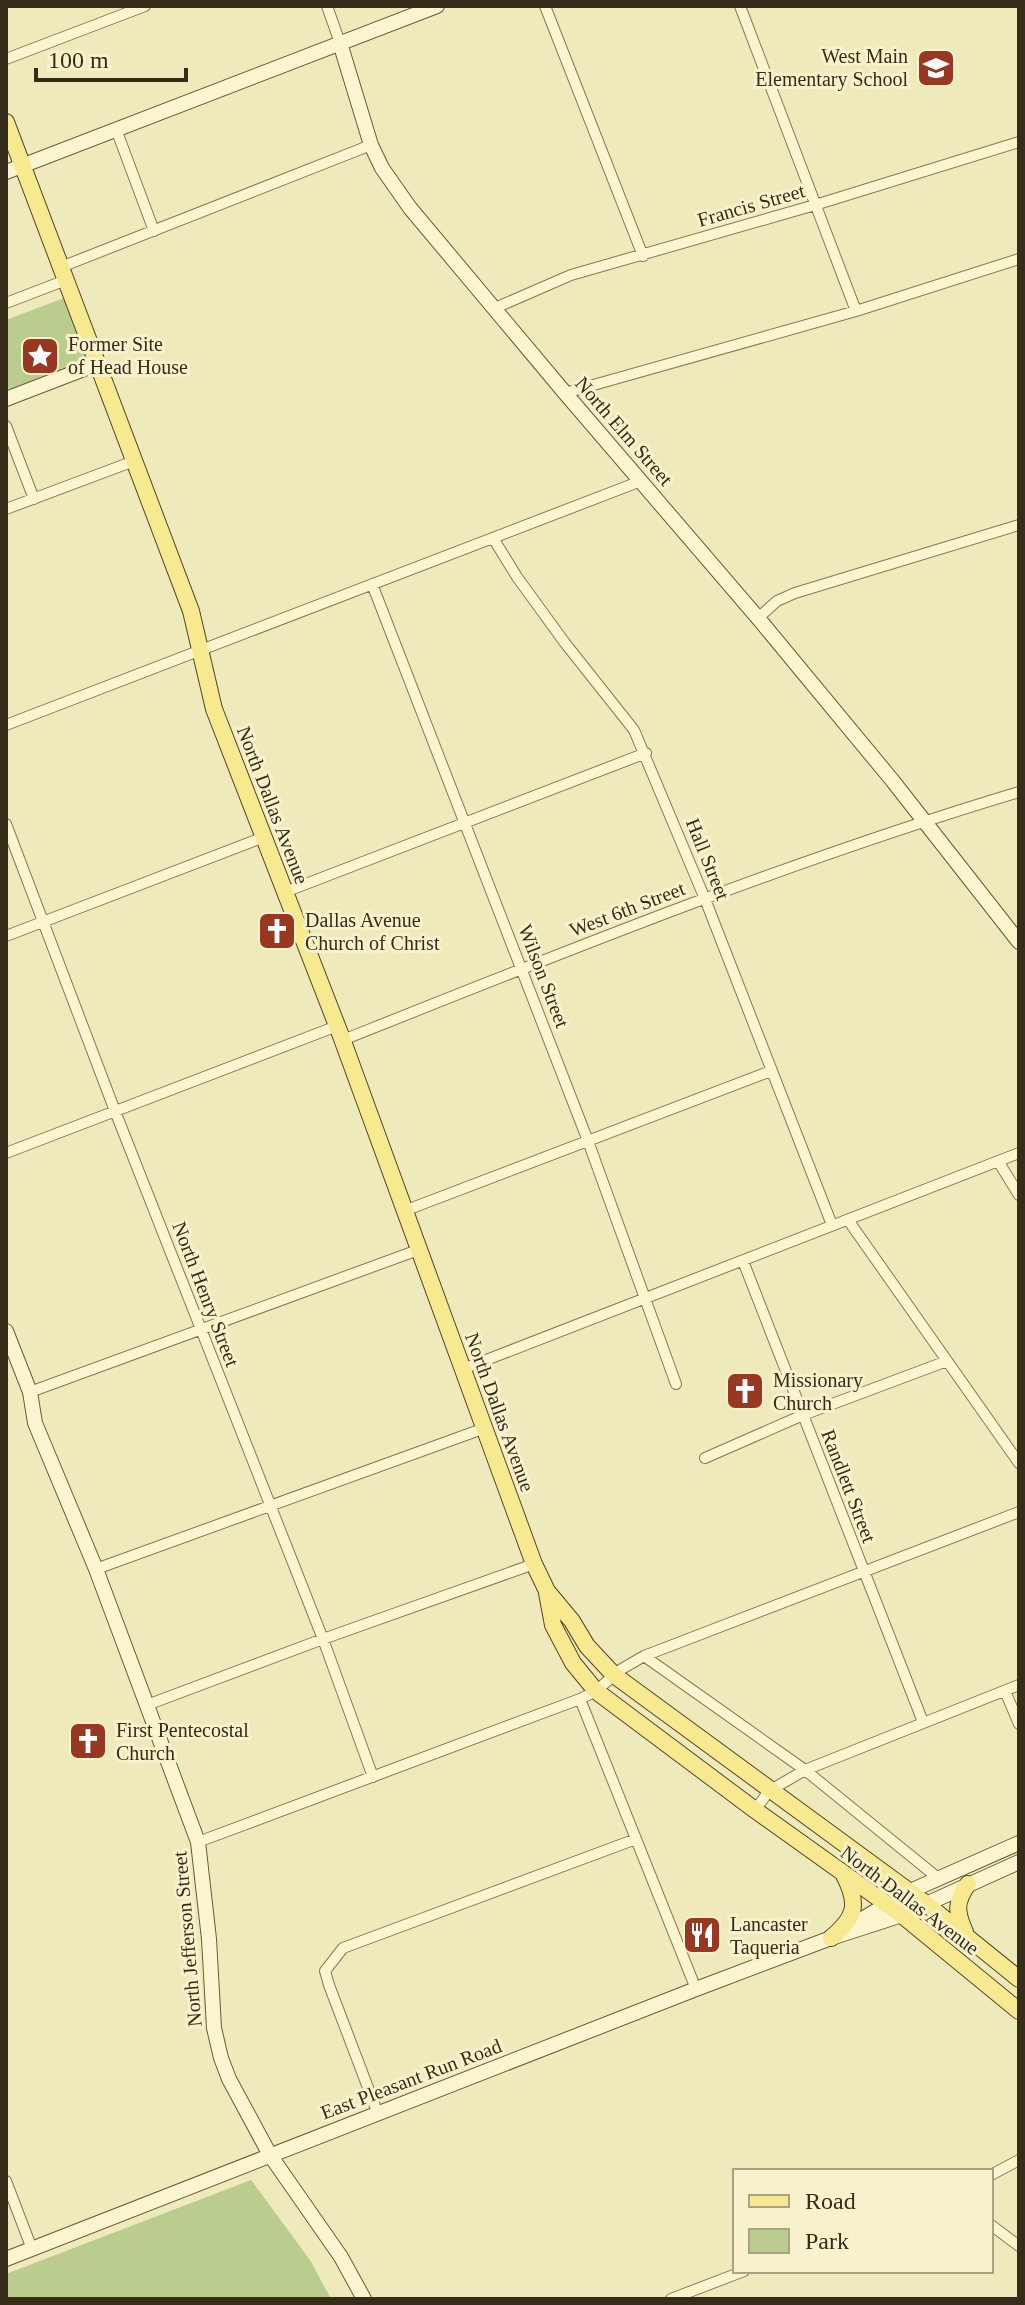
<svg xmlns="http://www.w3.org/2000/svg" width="1025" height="2305" font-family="'Times New Roman',serif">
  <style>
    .green { fill: #bacd8f }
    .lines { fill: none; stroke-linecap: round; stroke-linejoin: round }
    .street-casing { stroke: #877955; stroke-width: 12 }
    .secondary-casing { stroke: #695a38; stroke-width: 16 }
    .primary-casing { stroke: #54452a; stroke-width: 18 }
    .street { stroke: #faf5ce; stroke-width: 10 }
    .secondary { stroke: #faf5ce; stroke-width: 14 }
    .primary { stroke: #f6e990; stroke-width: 16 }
    .labels { text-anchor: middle; stroke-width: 6; stroke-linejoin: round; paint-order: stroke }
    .poi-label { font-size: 20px; fill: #352d1a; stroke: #f7f2cb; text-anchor: start }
    .street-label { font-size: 20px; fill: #352d1a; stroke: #f7f2cb }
  </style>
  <rect width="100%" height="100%" fill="#efeabb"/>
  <path class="green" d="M 64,298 L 88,360 L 9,390 L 6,382 L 6,320 Z
    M 251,2180 L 310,2260 L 331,2299 L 6,2299 L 6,2274 Z"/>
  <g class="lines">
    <defs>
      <path id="street" d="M 327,6 L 340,43
        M 545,6 L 643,256
        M 740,6 L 856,311
        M 6,59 L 145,6
        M 116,129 L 154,231
        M 61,267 L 371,145
        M 6,303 L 66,280
        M 495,308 L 571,275 L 815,205 L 1019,142
        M 565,393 L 856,311 L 1019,259
        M 6,426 L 34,499
        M 6,509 L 134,461
        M 493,538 L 517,577 L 565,643 L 634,730 L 705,899 L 832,1225
        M 372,584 L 588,1141 L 676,1384
        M 758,618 L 777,601 L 795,593 L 1019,525
        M 6,725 L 641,481
        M 6,824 L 115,1111 L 323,1639 L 373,1777
        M 285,892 L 646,753
        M 6,936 L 264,837
        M 343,1040 C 566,951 789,861 1019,792
        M 6,1153 L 337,1026
        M 998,1161 L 1019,1195
        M 404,1211 L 771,1071
        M 848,1220 L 1019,1463
        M 743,1261 L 923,1722
        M 463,1369 L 1019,1153
        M 30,1392 L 418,1250
        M 705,1458 L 803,1415 L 947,1361
        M 96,1569 L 485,1428
        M 644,1656 L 805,1770 L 938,1878
        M 1005,1691 L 1019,1724
        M 580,1699 L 696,1989
        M 147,1705 L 323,1639 L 534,1564
        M 755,1810 L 769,1791 L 805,1770 L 1019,1685
        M 198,1842 L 580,1699 L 596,1691 L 620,1670 L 644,1656 L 1019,1512
        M 378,2114 L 329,1985 L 325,1971 L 343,1948 L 636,1839
        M 991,2175 L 1019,2160
        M 6,2181 L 32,2249
        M 991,2225 L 1019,2246
        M 671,2299 L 744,2271"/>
      <path id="secondary" d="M 340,43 L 371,145 L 382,168 L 410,208 L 565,393 L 758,618 L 892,780 L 1019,942
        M 6,172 L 437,6
        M 6,399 L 97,364
        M 6,1331 L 30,1392 L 35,1423 L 96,1569 L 198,1842 L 209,1939 L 214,2028 L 221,2058 L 229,2079 L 270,2155 L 341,2257 L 364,2299
        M 852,1925 L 908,1892 L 1019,1843
        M 6,2259 L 696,1989 L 831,1938 L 902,1915 L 1019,1862"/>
      <path id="primary" d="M 6,122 L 191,611 L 214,709 L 341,1036 L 534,1564 L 547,1591 L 572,1621 L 587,1646 L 614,1675 L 925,1903 L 1019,1979
        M 547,1593 L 553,1625 L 573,1663 L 596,1691 L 755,1810 L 902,1915 L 1019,2011
        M 965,1932 C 956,1912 955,1902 968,1884
        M 831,1938 C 856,1917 859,1904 844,1875"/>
    </defs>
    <use href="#street" class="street-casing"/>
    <use href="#secondary" class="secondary-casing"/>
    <use href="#primary" class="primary-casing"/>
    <use href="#street" class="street"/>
    <use href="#secondary" class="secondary"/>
    <use href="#primary" class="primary"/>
  </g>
  <defs>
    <symbol id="school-square" viewBox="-11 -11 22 22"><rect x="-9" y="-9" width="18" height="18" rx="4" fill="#983822" stroke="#f7f2cb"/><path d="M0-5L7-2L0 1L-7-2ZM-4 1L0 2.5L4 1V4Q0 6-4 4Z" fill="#fff"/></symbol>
    <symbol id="sight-square" viewBox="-11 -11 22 22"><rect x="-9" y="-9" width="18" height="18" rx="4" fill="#983822" stroke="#f7f2cb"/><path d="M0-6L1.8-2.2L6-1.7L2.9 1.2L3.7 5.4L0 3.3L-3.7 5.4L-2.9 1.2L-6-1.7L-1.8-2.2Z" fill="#fff"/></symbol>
    <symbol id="church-square" viewBox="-11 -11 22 22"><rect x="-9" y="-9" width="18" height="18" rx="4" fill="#983822" stroke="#f7f2cb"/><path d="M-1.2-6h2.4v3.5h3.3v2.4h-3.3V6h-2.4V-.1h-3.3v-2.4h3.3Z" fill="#fff"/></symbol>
    <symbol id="restaurant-square" viewBox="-11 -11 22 22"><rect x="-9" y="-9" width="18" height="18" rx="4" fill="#983822" stroke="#f7f2cb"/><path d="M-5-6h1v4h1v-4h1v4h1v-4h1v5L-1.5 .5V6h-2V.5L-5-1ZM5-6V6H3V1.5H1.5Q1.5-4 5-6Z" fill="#fff"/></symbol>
  </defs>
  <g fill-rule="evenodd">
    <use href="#school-square" x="914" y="46" width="44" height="44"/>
    <use href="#sight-square" x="18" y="334" width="44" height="44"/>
    <use href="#church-square" x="255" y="909" width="44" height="44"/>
    <use href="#church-square" x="723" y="1369" width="44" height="44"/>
    <use href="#church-square" x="66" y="1719" width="44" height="44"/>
    <use href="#restaurant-square" x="680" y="1913" width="44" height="44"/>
  </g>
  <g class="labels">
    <g class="poi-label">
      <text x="908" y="63" text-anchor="end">West Main<tspan x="908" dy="23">Elementary School</tspan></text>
      <text x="68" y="351">Former Site<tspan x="68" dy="23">of Head House</tspan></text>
      <text x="305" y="927">Dallas Avenue<tspan x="305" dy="23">Church of Christ</tspan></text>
      <text x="773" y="1387">Missionary<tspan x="773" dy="23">Church</tspan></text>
      <text x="116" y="1737">First Pentecostal<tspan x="116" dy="23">Church</tspan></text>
      <text x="730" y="1931">Lancaster<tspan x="730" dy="23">Taqueria</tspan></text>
    </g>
    <g class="street-label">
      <text transform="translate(751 205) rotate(-16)" y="7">Francis Street</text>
      <text transform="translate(624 431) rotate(49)" y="7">North Elm Street</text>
      <text transform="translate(273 805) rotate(69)" y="7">North Dallas Avenue</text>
      <text transform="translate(708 859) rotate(68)" y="7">Hall Street</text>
      <text transform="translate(627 909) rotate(-21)" y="7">West 6th Street</text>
      <text transform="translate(544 976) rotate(69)" y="7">Wilson Street</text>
      <text transform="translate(206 1294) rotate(69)" y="7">North Henry Street</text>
      <text transform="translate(500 1412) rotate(70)" y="7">North Dallas Avenue</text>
      <text transform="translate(849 1486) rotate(69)" y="7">Randlett Street</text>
      <text transform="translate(910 1900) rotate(37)" y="7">North Dallas Avenue</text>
      <text transform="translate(187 1939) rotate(-95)" y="7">North Jefferson Street</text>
      <text transform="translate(411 2079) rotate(-21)" y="7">East Pleasant Run Road</text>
    </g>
  </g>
  <rect width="1025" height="2305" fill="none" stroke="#352d1a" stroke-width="16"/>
  <rect x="733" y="2169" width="260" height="104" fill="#f7f2cb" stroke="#a9a384" stroke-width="2"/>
  <rect x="749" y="2195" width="40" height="12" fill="#f6e990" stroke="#a9a384" stroke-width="2"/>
  <text x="805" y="2209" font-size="24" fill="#352d1a">Road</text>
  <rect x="749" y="2229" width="40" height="24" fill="#bacd8f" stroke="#a9a384" stroke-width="2"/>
  <text x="805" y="2249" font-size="24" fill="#352d1a">Park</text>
  <path d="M36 68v12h150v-12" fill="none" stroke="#352d1a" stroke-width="4"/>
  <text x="48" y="68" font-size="24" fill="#352d1a" stroke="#f7f2cb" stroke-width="6" paint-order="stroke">100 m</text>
</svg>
